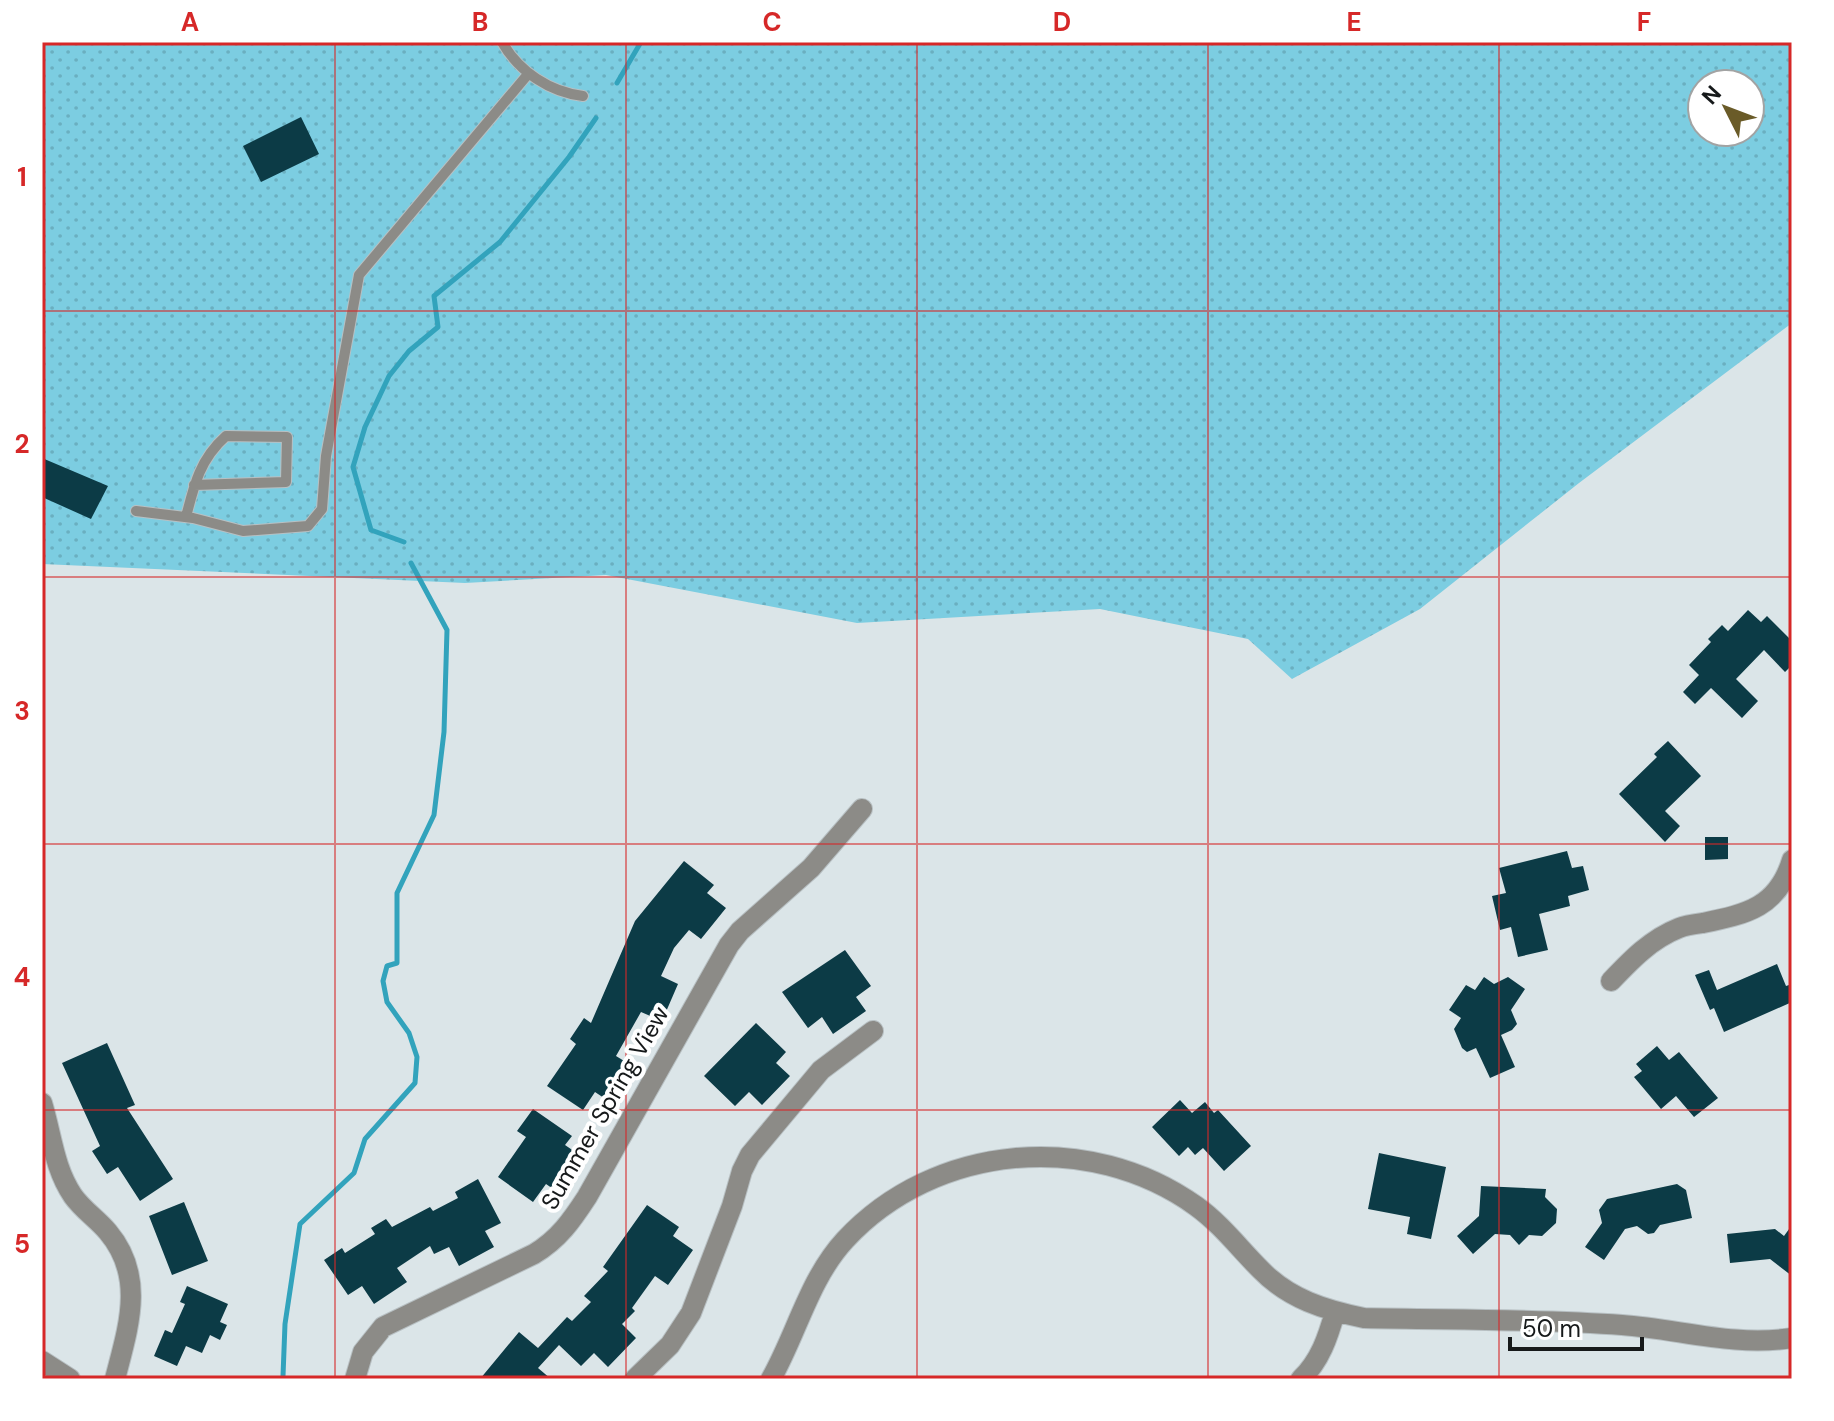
<svg xmlns="http://www.w3.org/2000/svg" width="1834" height="1421" font-family="'DM Sans',sans-serif">
  <style>
    .grass { fill: url(#grass-dots); fill-rule: evenodd }
    .lines { fill: none; stroke-linecap: round; stroke-linejoin: round }
    .stream { stroke: #32a3bc; stroke-width: 5 }
    .building { fill: #0c3b46 }
    .lane-casing { stroke: #b8c0c3; stroke-width: 12 }
    .street-casing { stroke: #b8c0c3; stroke-width: 22 }
    .lane { stroke: #8c8b87; stroke-width: 10 }
    .street { stroke: #8c8b87; stroke-width: 20 }
    .grid { fill: none; stroke: #d62828; stroke-width: 2; stroke-opacity: 0.55 }
    .labels { text-anchor: middle; stroke-width: 8; stroke-linejoin: round; paint-order: stroke }
    .street-label { font-size: 24px; fill: #16191a; stroke: #fff }
    .neatline { fill: none; stroke: #d62828; stroke-width: 3 }
    .grid-label { font-size: 26px; text-anchor: middle; font-weight: bold; fill: #d62828 }
  </style>
  <defs>
    <pattern id="grass-dots" width="8" height="8" patternUnits="userSpaceOnUse" patternTransform="scale(2)"><rect width="8" height="8" fill="#7ccde1"/><path d="M2 2h.1M6 6h.1" fill="none" stroke="#6aafc0" stroke-width="1.8" stroke-linecap="round"/></pattern>
  </defs>
  <rect width="100%" height="100%" fill="#dbe5e8"/>
  <path class="grass" d="M 42,42 L 1792,42 L 1792,323 L 1579,483 L 1420,609 L 1292,679 L 1248,639 L 1100,609 L 857,623 L 606,575 L 465,583 L 42,564 ZM 1702,84 L 1750,84 L 1750,132 L 1702,132 Z"/>
  <g class="lines">
    <path class="stream" d="M 617,83 L 641,42
      M 404,542 L 371,530 L 353,467 L 365,427 L 389,376 L 409,351 L 438,327 L 434,296 L 500,242 L 569,157 L 596,118
      M 283,1376 L 285,1324 L 300,1224 L 354,1173 L 365,1139 L 415,1083 L 417,1057 L 409,1033 L 387,1002 L 383,981 L 387,966 L 397,963 L 397,893 L 434,815 L 444,732 L 447,630 L 411,563"/>
  </g>
  <path class="building" d="M 301,117 L 319,154 L 261,182 L 243,146 Z
    M 42,458 L 108,486 L 91,519 L 42,497 Z
    M 1748,610 L 1761,622 L 1767,616 L 1792,641 L 1792,665 L 1785,672 L 1764,650 L 1736,679 L 1758,701 L 1742,718 L 1711,688 L 1695,704 L 1683,692 L 1699,675 L 1689,665 L 1711,642 L 1708,639 L 1722,625 L 1728,631 Z
    M 1668,741 L 1701,776 L 1665,811 L 1680,826 L 1665,842 L 1619,794 L 1657,757 L 1654,754 Z
    M 1705,837 L 1728,837 L 1728,859 L 1705,860 Z
    M 1567,851 L 1572,868 L 1583,866 L 1589,890 L 1568,896 L 1570,906 L 1539,914 L 1548,950 L 1518,957 L 1511,927 L 1500,930 L 1492,896 L 1506,893 L 1499,868 Z
    M 684,861 L 714,885 L 707,893 L 726,908 L 701,939 L 689,930 L 674,948 L 661,976 L 678,984 L 662,1021 L 641,1012 L 616,1056 L 634,1067 L 610,1102 L 595,1092 L 583,1110 L 547,1086 L 576,1044 L 570,1039 L 584,1018 L 591,1023 L 635,921 Z
    M 845,950 L 871,986 L 856,997 L 866,1011 L 833,1034 L 822,1017 L 808,1028 L 782,992 Z
    M 1777,964 L 1786,986 L 1792,984 L 1792,1002 L 1724,1032 L 1714,1008 L 1710,1010 L 1695,975 L 1709,970 L 1717,990 Z
    M 1484,977 L 1494,984 L 1508,977 L 1525,989 L 1511,1010 L 1517,1024 L 1512,1030 L 1501,1035 L 1515,1067 L 1490,1078 L 1476,1048 L 1467,1052 L 1462,1048 L 1454,1029 L 1461,1018 L 1449,1010 L 1466,985 L 1475,990 Z
    M 756,1023 L 786,1052 L 776,1063 L 790,1076 L 762,1105 L 749,1092 L 735,1106 L 704,1076 Z
    M 107,1043 L 135,1105 L 127,1108 L 173,1179 L 140,1201 L 118,1167 L 107,1174 L 92,1151 L 100,1146 L 62,1063 Z
    M 1657,1046 L 1669,1060 L 1679,1052 L 1718,1098 L 1694,1117 L 1676,1096 L 1661,1109 L 1634,1077 L 1642,1071 L 1636,1064 Z
    M 1180,1100 L 1192,1113 L 1205,1102 L 1214,1113 L 1218,1110 L 1251,1146 L 1224,1171 L 1203,1148 L 1195,1155 L 1188,1147 L 1179,1156 L 1152,1127 Z
    M 533,1109 L 572,1136 L 565,1145 L 584,1158 L 559,1193 L 546,1184 L 533,1202 L 498,1177 L 526,1137 L 517,1131 Z
    M 1379,1153 L 1446,1167 L 1431,1239 L 1407,1234 L 1410,1217 L 1368,1209 Z
    M 478,1179 L 501,1223 L 485,1231 L 494,1247 L 459,1266 L 449,1247 L 434,1254 L 430,1246 L 397,1268 L 407,1282 L 374,1304 L 362,1286 L 348,1295 L 324,1260 L 342,1248 L 345,1253 L 375,1234 L 371,1228 L 386,1219 L 392,1227 L 430,1207 L 433,1211 L 458,1198 L 455,1192 Z
    M 1677,1184 L 1686,1190 L 1692,1218 L 1660,1225 L 1654,1233 L 1648,1234 L 1637,1226 L 1625,1229 L 1604,1260 L 1585,1247 L 1602,1223 L 1599,1210 L 1607,1199 Z
    M 1481,1186 L 1546,1189 L 1545,1197 L 1557,1209 L 1556,1223 L 1542,1236 L 1529,1235 L 1519,1245 L 1510,1235 L 1495,1234 L 1473,1254 L 1457,1236 L 1479,1216 Z
    M 184,1202 L 208,1261 L 172,1275 L 149,1216 Z
    M 647,1205 L 679,1227 L 673,1236 L 693,1250 L 668,1285 L 655,1276 L 632,1308 L 635,1311 L 622,1324 L 636,1338 L 608,1367 L 594,1353 L 581,1366 L 559,1345 L 538,1368 L 551,1379 L 480,1379 L 519,1332 L 538,1348 L 567,1317 L 572,1321 L 591,1302 L 584,1296 L 608,1271 L 603,1267 Z
    M 1792,1225 L 1792,1276 L 1770,1259 L 1730,1263 L 1727,1234 L 1775,1229 L 1784,1236 Z
    M 187,1286 L 228,1304 L 220,1322 L 227,1325 L 220,1340 L 210,1335 L 202,1353 L 186,1346 L 177,1366 L 154,1356 L 165,1330 L 172,1333 L 185,1304 L 180,1302 Z"/>
  <g class="lines">
    <defs>
      <path id="lane" d="M 502,42 C 519,72 550,92 583,96
        M 136,511 L 193,518 L 243,531 L 308,526 L 322,509 L 326,456 L 359,275 L 529,73
        M 186,517 C 194,485 200,459 226,436 L 287,437 L 286,482 L 194,485"/>
      <path id="street" d="M 1611,981 C 1631,960 1651,939 1679,928 C 1686,925 1695,924 1703,923 C 1747,914 1778,907 1792,860
        M 42,1103 C 52,1136 54,1168 73,1196 C 83,1210 97,1219 108,1232 C 146,1277 128,1328 115,1379
        M 42,1361 L 70,1379
        M 355,1379 L 363,1352 L 383,1327 L 534,1254 C 559,1239 572,1220 587,1197 L 729,945 L 740,931 L 811,868 L 862,809
        M 635,1379 L 670,1345 L 691,1313 L 732,1206 L 742,1171 L 750,1155 L 821,1070 L 873,1031
        M 771,1379 C 797,1333 809,1279 845,1240 C 935,1143 1090,1130 1196,1206 C 1221,1224 1239,1248 1261,1270 C 1289,1299 1325,1310 1364,1318 C 1450,1320 1536,1319 1622,1325 C 1679,1329 1733,1347 1792,1338
        M 1301,1379 C 1320,1361 1328,1337 1335,1312"/>
    </defs>
    <use href="#lane" class="lane-casing"/>
    <use href="#street" class="street-casing"/>
    <use href="#lane" class="lane"/>
    <use href="#street" class="street"/>
  </g>
  <path class="grid" d="M 335,42 L 335,1379M 626,42 L 626,1379M 917,42 L 917,1379M 1208,42 L 1208,1379M 1499,42 L 1499,1379M 42,311 L 1792,311M 42,577 L 1792,577M 42,844 L 1792,844M 42,1110 L 1792,1110"/>
  <g class="labels">
    <g class="street-label">
      <text transform="translate(605 1108) rotate(-60)" y="8">Summer Spring View</text>
    </g>
  </g>
  <rect width="1834" height="1421" fill="none" stroke="#ffffff" stroke-width="88"/>
  <g transform="translate(1726 108) rotate(312)"><circle r="38" fill="#ffffff" stroke="#a2a3a3" stroke-width="2"/>
  <path d="M0-6L14 30L0 20L-14 30Z" fill="#6a5b28"/>
  <text y="-12" font-size="22" font-weight="bold" text-anchor="middle" fill="#16191a">N</text>
  </g>
  <path d="M1510 1337v12h132v-12" fill="none" stroke="#16191a" stroke-width="4"/>
  <text x="1522" y="1337" font-size="24" fill="#16191a" stroke="#ffffff" stroke-width="6" paint-order="stroke">50 m</text>
  <rect x="44" y="44" width="1746" height="1333" class="neatline"/>
  <g class="grid-label">
    <text x="190" y="31">A</text>
    <text x="480" y="31">B</text>
    <text x="772" y="31">C</text>
    <text x="1062" y="31">D</text>
    <text x="1354" y="31">E</text>
    <text x="1644" y="31">F</text>
    <text x="22" y="186">1</text>
    <text x="22" y="453">2</text>
    <text x="22" y="720">3</text>
    <text x="22" y="986">4</text>
    <text x="22" y="1253">5</text>
  </g>
</svg>
